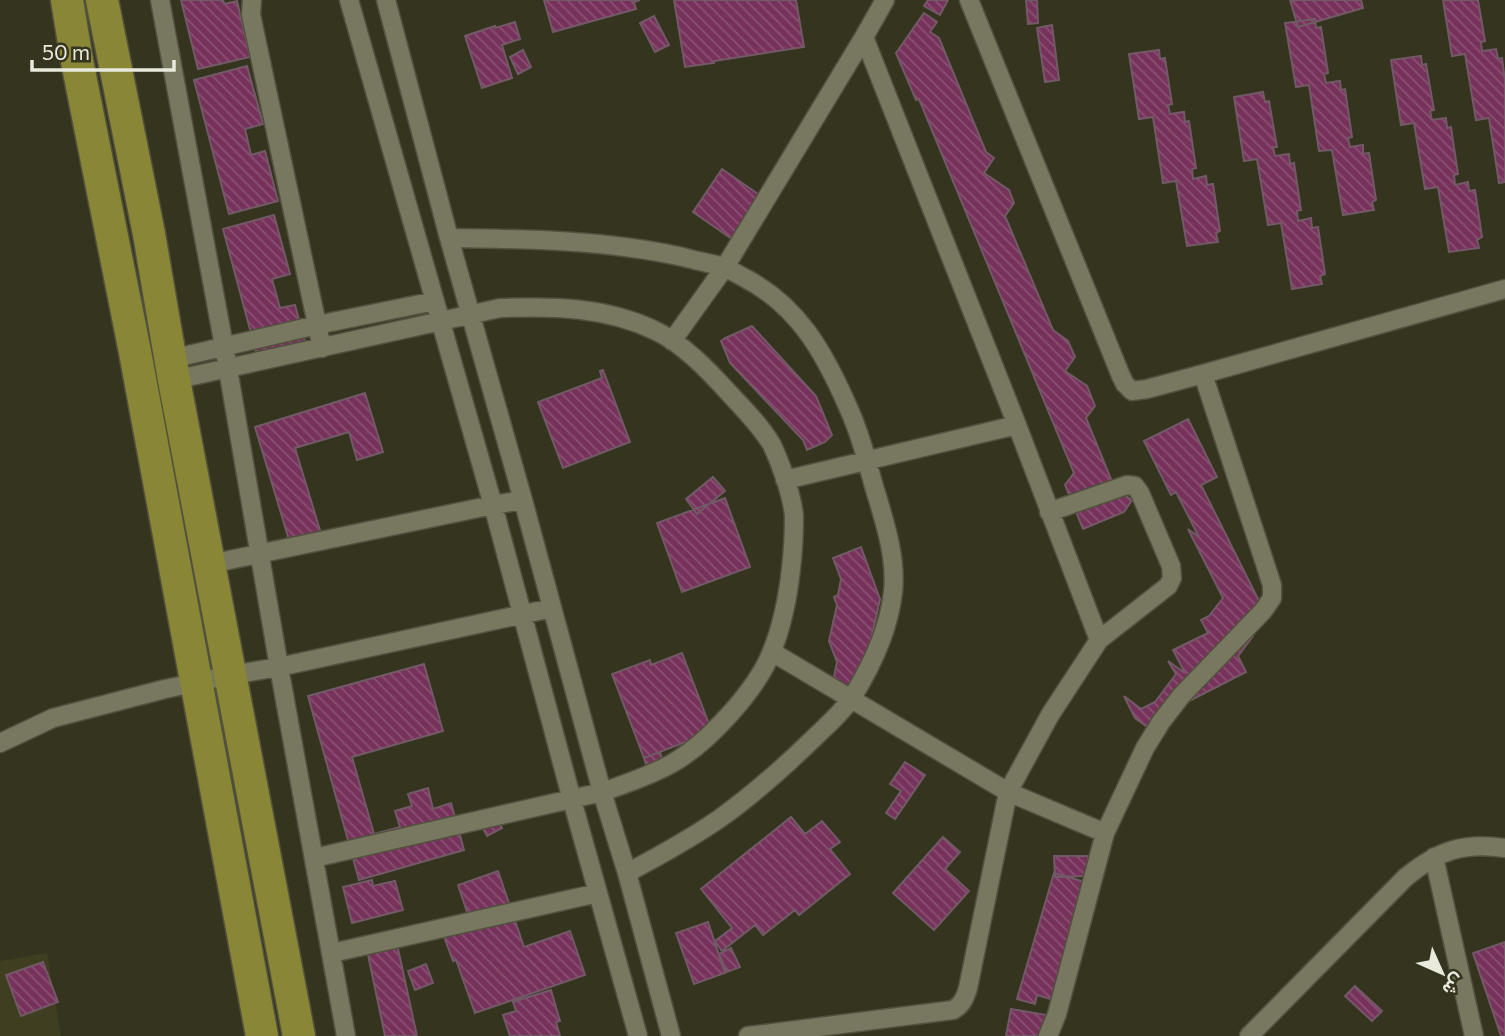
<svg xmlns="http://www.w3.org/2000/svg" width="1505" height="1036" font-family="Commissioner,Vazirmatn,sans-serif">
  <style>
    .built { fill: #3f3e21 }
    .building { fill: url(#building-back-hatch); stroke: #715a66; stroke-width: 2 }
    .lines { fill: none; stroke-linecap: round; stroke-linejoin: round }
    .street-casing { stroke: #51513e; stroke-width: 21 }
    .highway-casing { stroke: #51513e; stroke-width: 35 }
    .street { stroke: #787861; stroke-width: 18 }
    .highway { stroke: #898635; stroke-width: 32 }
  </style>
  <defs>
    <pattern id="building-back-hatch" width="6" height="6" patternUnits="userSpaceOnUse" patternTransform="scale(1.75)"><rect width="6" height="6" fill="#76325b"/><path d="M-1 5l2 2M0 0l6 6M5-1l2 2" fill="none" stroke="#8a5072"/></pattern>
  </defs>
  <rect width="100%" height="100%" fill="#35341f"/>
  <path class="built" d="M 47,953 L 61,1036 L 0,1036 L 0,961 Z"/>
  <path class="building" d="M 181,0 L 223,0 L 224,4 L 237,1 L 250,57 L 198,69 Z
    M 544,0 L 640,0 L 634,2 L 636,9 L 553,32 Z
    M 674,0 L 796,0 L 804,47 L 714,61 L 714,63 L 685,67 Z
    M 928,0 L 948,0 L 940,15 L 924,6 Z
    M 1026,0 L 1037,0 L 1038,23 L 1028,24 Z
    M 1290,0 L 1361,0 L 1363,8 L 1298,27 Z
    M 1443,0 L 1478,0 L 1485,41 L 1481,42 L 1482,51 L 1496,49 L 1498,59 L 1502,58 L 1505,81 L 1505,182 L 1499,183 L 1489,118 L 1476,120 L 1465,54 L 1452,56 Z
    M 924,13 L 937,22 L 930,32 L 939,38 L 986,152 L 994,158 L 984,173 L 1009,190 L 1014,203 L 1005,216 L 1053,330 L 1068,341 L 1075,357 L 1065,371 L 1087,386 L 1095,406 L 1086,418 L 1115,489 L 1132,500 L 1124,512 L 1083,529 L 1065,485 L 1074,473 L 919,99 L 916,100 L 896,53 Z
    M 654,16 L 669,45 L 655,52 L 640,23 Z
    M 1315,19 L 1316,28 L 1321,27 L 1328,73 L 1324,74 L 1326,83 L 1340,81 L 1341,90 L 1345,89 L 1352,137 L 1348,138 L 1350,147 L 1363,145 L 1363,154 L 1369,153 L 1376,200 L 1372,202 L 1374,210 L 1343,215 L 1332,150 L 1319,151 L 1309,85 L 1296,87 L 1285,23 Z
    M 515,22 L 520,39 L 502,45 L 512,78 L 482,88 L 465,36 L 495,26 L 495,28 Z
    M 1052,25 L 1059,80 L 1045,82 L 1037,28 Z
    M 523,50 L 531,67 L 518,74 L 510,57 Z
    M 1159,50 L 1160,59 L 1165,58 L 1172,104 L 1168,105 L 1170,114 L 1184,112 L 1185,122 L 1189,121 L 1196,168 L 1192,169 L 1193,179 L 1206,176 L 1207,185 L 1213,184 L 1220,231 L 1216,233 L 1218,242 L 1187,246 L 1176,181 L 1163,183 L 1153,117 L 1139,119 L 1129,54 Z
    M 1421,56 L 1422,65 L 1426,64 L 1434,110 L 1430,111 L 1432,120 L 1446,118 L 1447,128 L 1451,127 L 1458,174 L 1454,175 L 1455,185 L 1468,182 L 1469,191 L 1475,190 L 1482,237 L 1477,240 L 1479,248 L 1449,252 L 1438,187 L 1425,189 L 1414,123 L 1401,125 L 1391,60 Z
    M 247,66 L 263,124 L 245,129 L 251,155 L 265,151 L 278,201 L 229,214 L 194,80 Z
    M 1263,92 L 1265,102 L 1269,101 L 1277,147 L 1273,147 L 1275,156 L 1289,154 L 1290,164 L 1294,163 L 1301,210 L 1297,211 L 1298,221 L 1311,218 L 1312,228 L 1318,227 L 1325,274 L 1320,276 L 1322,284 L 1292,289 L 1281,223 L 1268,225 L 1257,159 L 1244,161 L 1234,97 Z
    M 722,169 L 761,196 L 732,239 L 693,212 Z
    M 274,215 L 290,274 L 272,279 L 280,308 L 295,305 L 307,349 L 259,363 L 223,229 Z
    M 752,326 L 816,396 L 832,435 L 825,442 L 807,450 L 803,440 L 730,363 L 721,341 L 725,338 Z
    M 603,370 L 630,442 L 563,468 L 538,402 L 602,378 L 600,371 Z
    M 365,393 L 383,452 L 357,460 L 349,432 L 295,448 L 323,540 L 292,550 L 255,427 Z
    M 1188,419 L 1217,477 L 1201,485 L 1262,607 L 1248,625 L 1253,636 L 1238,656 L 1246,672 L 1152,720 L 1149,718 L 1158,735 L 1135,718 L 1124,696 L 1141,709 L 1155,702 L 1176,674 L 1168,661 L 1185,673 L 1173,650 L 1208,633 L 1201,620 L 1209,616 L 1223,598 L 1188,529 L 1199,537 L 1176,492 L 1171,495 L 1144,441 Z
    M 713,477 L 725,491 L 697,514 L 686,499 Z
    M 725,498 L 750,567 L 682,592 L 657,523 Z
    M 861,547 L 880,599 L 870,644 L 871,647 L 853,690 L 837,687 L 834,677 L 837,662 L 829,641 L 837,605 L 834,597 L 838,595 L 841,579 L 833,558 Z
    M 682,653 L 712,732 L 644,758 L 612,674 L 650,660 L 651,665 Z
    M 424,664 L 443,731 L 352,757 L 374,834 L 400,827 L 395,811 L 412,806 L 408,794 L 428,788 L 433,809 L 451,803 L 464,850 L 359,880 L 308,696 Z
    M 660,752 L 664,766 L 648,771 L 644,758 Z
    M 905,762 L 925,775 L 895,819 L 886,813 L 901,791 L 890,784 Z
    M 494,812 L 502,828 L 487,836 L 478,819 Z
    M 791,817 L 805,834 L 822,821 L 840,842 L 830,849 L 850,874 L 799,915 L 795,910 L 763,935 L 755,925 L 722,951 L 715,941 L 732,928 L 701,889 Z
    M 943,837 L 960,852 L 945,869 L 969,891 L 934,930 L 893,893 Z
    M 1054,856 L 1088,856 L 1088,876 L 1055,877 Z
    M 498,871 L 524,947 L 570,931 L 585,975 L 475,1013 L 456,960 L 453,961 L 442,931 L 468,915 L 458,885 Z
    M 1054,873 L 1095,885 L 1057,1001 L 1037,995 L 1035,1004 L 1017,999 Z
    M 372,880 L 373,886 L 395,881 L 403,910 L 352,923 L 343,887 Z
    M 708,922 L 725,973 L 694,984 L 676,933 Z
    M 1505,942 L 1505,1036 L 1501,1036 L 1473,953 Z
    M 397,944 L 417,1036 L 385,1036 L 367,950 Z
    M 731,948 L 740,967 L 727,972 L 719,954 Z
    M 43,962 L 58,1002 L 21,1016 L 6,975 Z
    M 426,964 L 433,983 L 415,990 L 408,971 Z
    M 1355,986 L 1382,1011 L 1372,1021 L 1345,996 Z
    M 551,990 L 560,1021 L 556,1022 L 560,1036 L 510,1036 L 503,1015 L 516,1011 L 513,1002 Z
    M 1011,1009 L 1052,1016 L 1048,1036 L 1006,1036 Z"/>
  <g class="lines">
    <defs>
      <path id="street" d="M 160,0 L 224,346 L 279,667 L 346,1036
        M 252,0 L 251,15 L 322,348
        M 349,0 L 493,505 L 572,800 L 638,1036
        M 386,0 L 449,238 L 523,500 L 602,792 L 627,873 L 671,1036
        M 969,0 L 1121,376 L 1125,384 L 1132,391 L 1147,389 L 1203,374 L 1505,289
        M 864,37 L 1017,425 L 1099,640
        M 449,238 C 528,239 606,240 683,257 C 696,261 711,263 724,267 C 731,270 737,274 743,277 C 798,305 824,352 848,407 C 859,431 866,457 873,483 C 883,517 897,556 893,592 C 889,629 872,665 853,696 C 843,712 826,726 813,739 C 783,768 753,795 719,819 C 690,839 659,856 627,873
        M 672,341 L 725,267 L 864,37 L 885,0
        M 171,359 L 317,325 L 435,301
        M 174,380 L 500,308 C 553,306 607,307 656,331 C 683,344 708,370 728,392 C 743,408 761,426 772,445 C 781,464 792,495 794,516 C 794,534 793,552 791,569 C 788,596 782,626 772,651 C 757,690 707,744 671,764 C 649,776 626,784 602,792 L 314,858
        M 785,480 L 1017,425
        M 210,564 L 493,505 L 523,500
        M 772,652 L 1008,792 L 1105,833
        M 0,743 L 53,718 L 165,689 L 231,675 L 279,667 L 552,608
        M 1434,857 L 1474,1036
        M 332,953 L 598,893
        M 748,1036 L 953,1010 C 962,1005 965,998 968,988 L 1008,792 L 1050,715 L 1099,640 L 1168,586 L 1172,578 L 1171,566 L 1140,493 L 1135,486 L 1127,485 L 1049,512
        M 1048,1036 L 1057,1014 L 1105,833 L 1145,748 L 1161,722 L 1181,696 L 1263,611 L 1272,598 L 1272,585 L 1203,374
        M 1249,1036 L 1406,877 C 1438,851 1462,842 1505,848"/>
      <path id="highway" d="M 67,0 L 77,61 L 135,352 L 262,1036
        M 102,0 L 149,234 L 174,380 L 299,1036"/>
    </defs>
    <use href="#street" class="street-casing"/>
    <use href="#highway" class="highway-casing"/>
    <use href="#street" class="street"/>
    <use href="#highway" class="highway"/>
  </g>
  <g transform="translate(1442 973) rotate(135)" stroke="#35341f" stroke-width="5" paint-order="stroke">
  <path d="M0-5L12 26L0 18L-12 26Z" fill="#e9e9dc"/>
  <text y="-10" font-size="19" font-weight="bold" text-anchor="middle" fill="#e9e9dc">ش</text>
  </g>
  <path d="M32 60v10h142v-10" fill="none" stroke="#e9e9dc" stroke-width="3.5"/>
  <text x="42" y="60" font-size="21" fill="#e9e9dc" stroke="#35341f" stroke-width="5" paint-order="stroke">50 m</text>
</svg>
